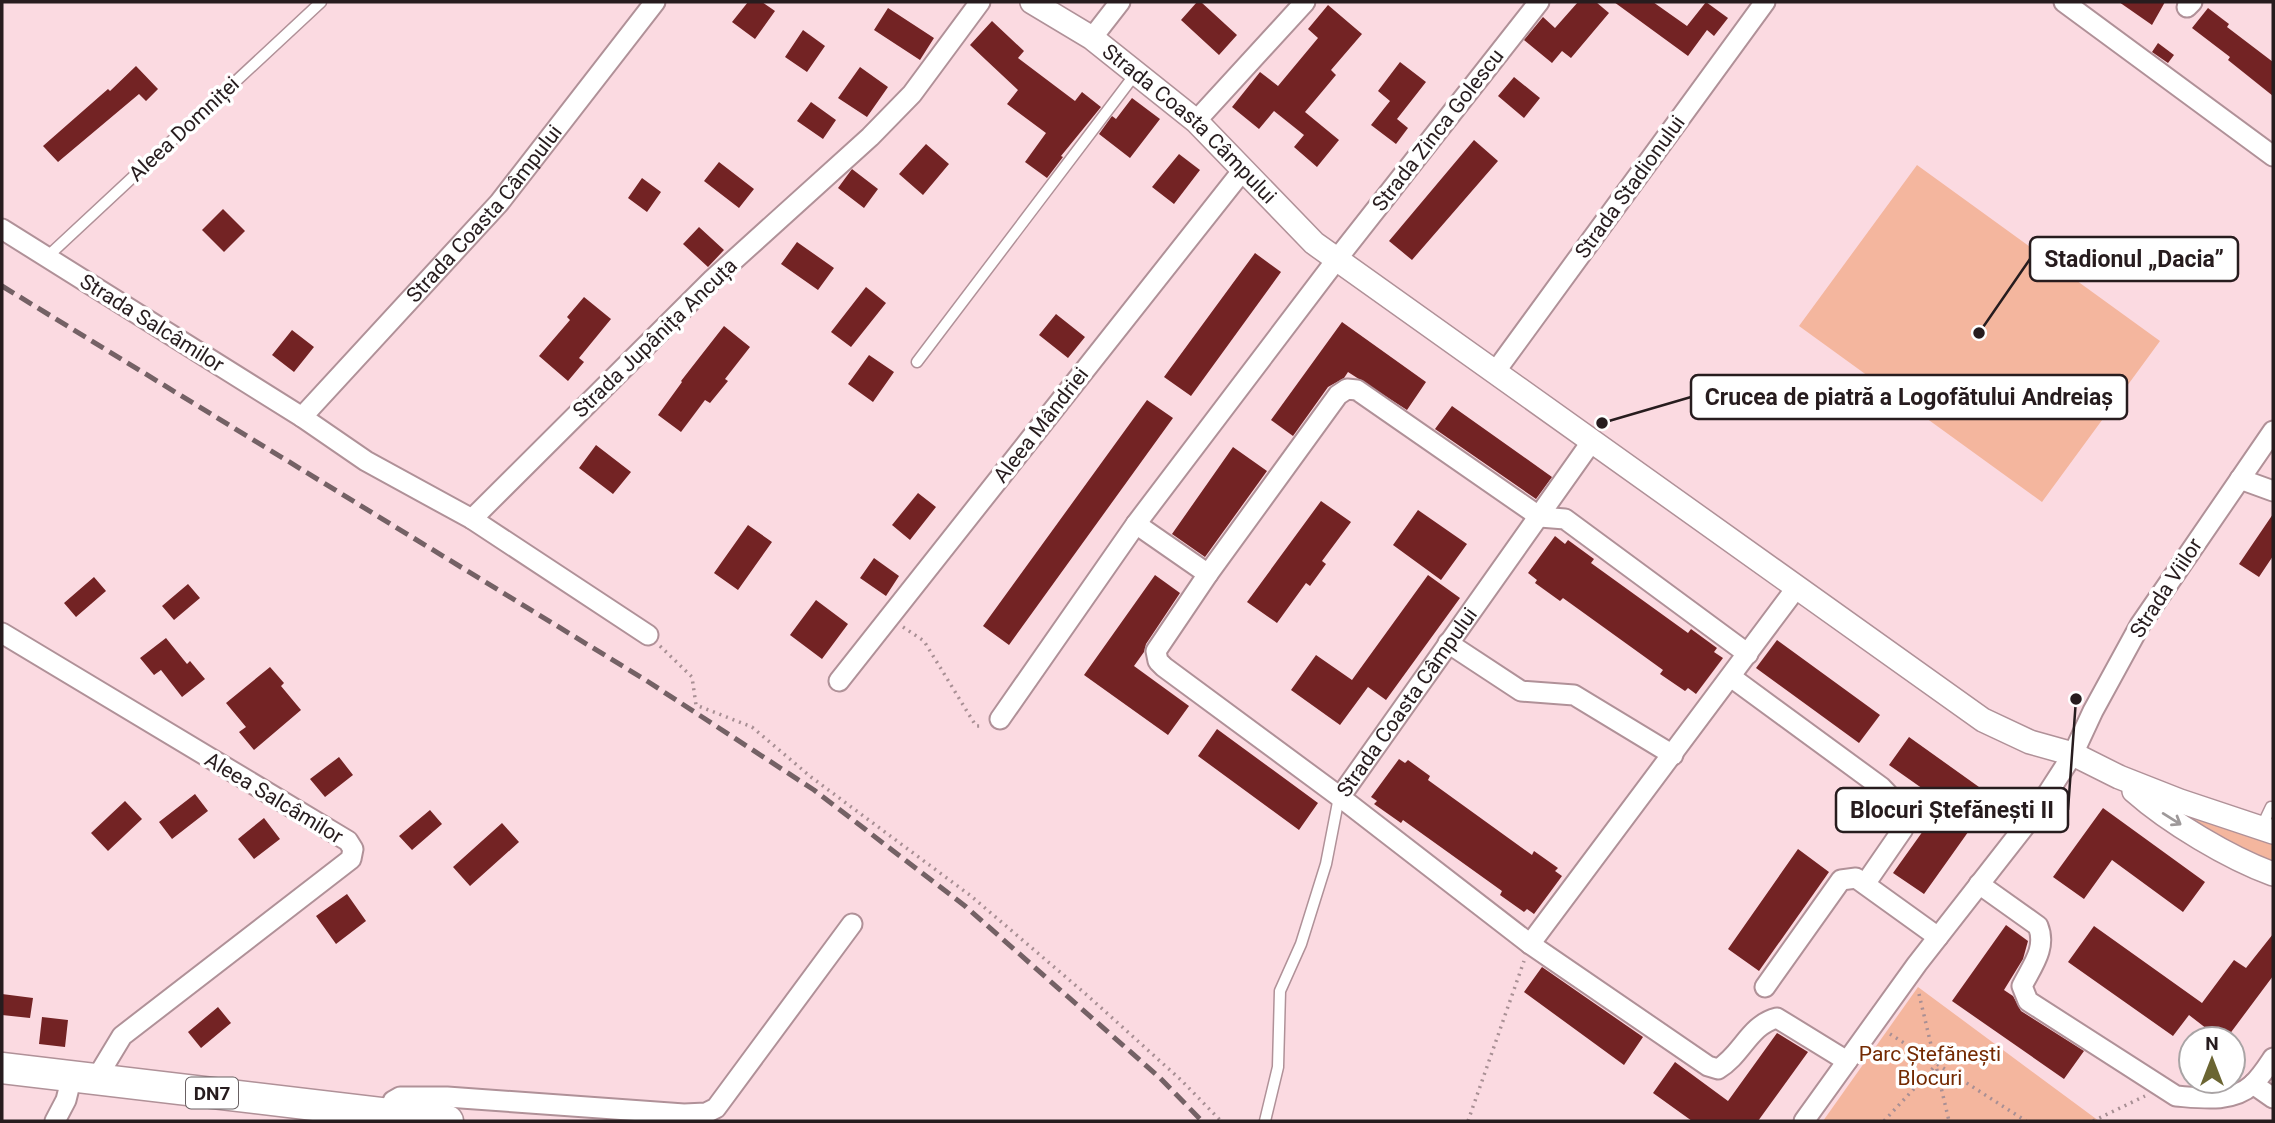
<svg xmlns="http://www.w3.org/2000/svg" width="2275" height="1123" font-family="Roboto,sans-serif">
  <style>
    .green { fill: #f4b69e }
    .building { fill: #732324 }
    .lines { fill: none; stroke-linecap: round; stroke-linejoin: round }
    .service-casing { stroke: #b09198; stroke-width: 13 }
    .minor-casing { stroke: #b09198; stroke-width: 23 }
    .tertiary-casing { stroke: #b09198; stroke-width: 26 }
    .primary-casing { stroke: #b09198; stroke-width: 33 }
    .path { stroke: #a88f94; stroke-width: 3.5; stroke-dasharray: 2 5; stroke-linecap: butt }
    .service { stroke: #fff; stroke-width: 10 }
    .minor { stroke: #fff; stroke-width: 19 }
    .tertiary { stroke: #fff; stroke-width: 23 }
    .primary { stroke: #fff; stroke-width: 30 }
    .rail { stroke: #746165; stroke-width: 5; stroke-dasharray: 14 7; stroke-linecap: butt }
    .oneway { stroke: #9e999a }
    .labels { text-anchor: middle; stroke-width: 7; stroke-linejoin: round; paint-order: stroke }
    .shield { fill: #fff; stroke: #686062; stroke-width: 2 }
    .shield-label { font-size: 19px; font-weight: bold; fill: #271c1e }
    .street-label { font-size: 21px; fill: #271c1e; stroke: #fff }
    .park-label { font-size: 21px; fill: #742a02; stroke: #fff }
    .leader { fill: none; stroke: #271c1e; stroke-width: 2.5 }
    .callout-dot { fill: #271c1e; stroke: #fff; stroke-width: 2.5 }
    .callout { fill: #fff; stroke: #271c1e; stroke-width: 2.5 }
    .callout-label { font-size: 23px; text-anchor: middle; font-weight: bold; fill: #271c1e }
  </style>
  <rect width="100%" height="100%" fill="#fbdae1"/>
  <path class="green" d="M 1917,165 L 2160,341 L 2042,502 L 1799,326 Z
    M 2163,799 L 2273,836 L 2273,870 L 2215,842 Z
    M 1918,987 L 2099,1121 L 1823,1121 Z"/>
  <path class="building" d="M 748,2 L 762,2 L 775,11 L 755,39 L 732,22 Z
    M 1197,2 L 1201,2 L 1237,35 L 1219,55 L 1181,20 Z
    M 1578,2 L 1596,2 L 1609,13 L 1571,58 L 1562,51 L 1552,63 L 1524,40 L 1543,17 L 1555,28 Z
    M 1614,2 L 1653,2 L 1687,26 L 1706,2 L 1728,18 L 1714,36 L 1707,30 L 1688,56 Z
    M 2119,2 L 2165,2 L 2152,25 Z
    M 1328,5 L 1362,34 L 1331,70 L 1336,75 L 1305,112 L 1339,140 L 1317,167 L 1294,147 L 1304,135 L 1274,111 L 1259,129 L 1232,107 L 1260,72 L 1278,86 L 1318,38 L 1308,29 Z
    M 888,8 L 934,38 L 920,60 L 874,30 Z
    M 2208,8 L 2229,24 L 2227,27 L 2273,62 L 2273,96 L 2228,60 L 2230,57 L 2192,28 Z
    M 992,21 L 1024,51 L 1018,58 L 1075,101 L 1082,92 L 1101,107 L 1061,156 L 1063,157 L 1047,178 L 1025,162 L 1046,133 L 1007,104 L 1018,90 L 970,45 Z
    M 803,30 L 825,46 L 807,72 L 785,57 Z
    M 2158,43 L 2174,55 L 2168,63 L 2152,52 Z
    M 1400,62 L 1426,82 L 1397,119 L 1408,128 L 1396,144 L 1371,125 L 1390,101 L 1378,91 Z
    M 136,66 L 158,89 L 146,101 L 139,94 L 58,162 L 43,146 L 108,89 L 110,91 Z
    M 860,67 L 888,87 L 867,117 L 838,98 Z
    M 1514,77 L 1540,98 L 1524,118 L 1498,96 Z
    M 1132,98 L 1160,119 L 1130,158 L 1099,134 L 1112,116 L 1116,119 Z
    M 811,102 L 836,120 L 823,139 L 797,121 Z
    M 1474,140 L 1498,161 L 1412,260 L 1389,241 Z
    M 926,144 L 949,164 L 923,195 L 899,174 Z
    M 1179,154 L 1200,170 L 1174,204 L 1152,187 Z
    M 719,162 L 754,189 L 739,208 L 704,181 Z
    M 852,169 L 878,189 L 864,208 L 838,188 Z
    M 642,178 L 661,192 L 647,212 L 628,198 Z
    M 223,209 L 245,231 L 224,252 L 202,230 Z
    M 699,227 L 724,250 L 708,267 L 683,244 Z
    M 797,242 L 834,268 L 818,290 L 781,264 Z
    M 1255,253 L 1281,272 L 1191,396 L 1164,377 Z
    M 866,287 L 886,303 L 851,347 L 831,332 Z
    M 584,297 L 611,319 L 579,358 L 584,362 L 568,381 L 539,356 L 570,320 L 567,317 Z
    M 1056,314 L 1085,337 L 1068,358 L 1039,335 Z
    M 1342,322 L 1426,382 L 1407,410 L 1348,372 L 1344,378 L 1328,387 L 1293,436 L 1271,420 Z
    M 724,326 L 750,347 L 725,379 L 728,381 L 710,403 L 705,400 L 681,432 L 658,415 L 682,382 L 681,381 Z
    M 292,330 L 314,347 L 294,372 L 272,355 Z
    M 869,355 L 894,372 L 873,402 L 848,384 Z
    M 1147,400 L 1173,418 L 1009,645 L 983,626 Z
    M 1452,406 L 1552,477 L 1536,499 L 1435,429 Z
    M 596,445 L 631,472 L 613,494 L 579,468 Z
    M 1233,447 L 1267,471 L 1205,557 L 1172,534 Z
    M 918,493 L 936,507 L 910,540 L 892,525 Z
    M 1321,501 L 1351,522 L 1322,561 L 1326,564 L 1310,586 L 1306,583 L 1277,623 L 1247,602 Z
    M 1418,510 L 1467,544 L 1441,580 L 1393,545 Z
    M 2273,514 L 2273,556 L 2259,577 L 2239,564 Z
    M 748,525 L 772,542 L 738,590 L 714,573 Z
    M 1555,536 L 1565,544 L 1568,540 L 1594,559 L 1591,563 L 1688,633 L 1691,629 L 1717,648 L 1714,652 L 1723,658 L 1696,694 L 1688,688 L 1685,691 L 1660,674 L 1663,670 L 1563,598 L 1560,601 L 1535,583 L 1537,580 L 1528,573 Z
    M 874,558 L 899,576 L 886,596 L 860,578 Z
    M 1155,575 L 1180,593 L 1146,644 L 1144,652 L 1134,666 L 1189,706 L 1168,735 L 1084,675 Z
    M 1428,575 L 1460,598 L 1386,700 L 1368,687 L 1340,725 L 1291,690 L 1316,655 L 1352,680 Z
    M 94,577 L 106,591 L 76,617 L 64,603 Z
    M 188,584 L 200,598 L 174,620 L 162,606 Z
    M 816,600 L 848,624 L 822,659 L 790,635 Z
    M 166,638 L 187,664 L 190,661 L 205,679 L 182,697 L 161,670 L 154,675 L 140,658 Z
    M 1777,640 L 1880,715 L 1859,743 L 1756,668 Z
    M 270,667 L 284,683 L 281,686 L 301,710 L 254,750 L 239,732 L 246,727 L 226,703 Z
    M 1217,729 L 1318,803 L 1299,830 L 1198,756 Z
    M 1909,737 L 1993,797 L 1924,894 L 1893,873 L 1943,803 L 1889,765 Z
    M 339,757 L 353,775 L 325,797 L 310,779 Z
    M 1399,759 L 1405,763 L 1408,760 L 1430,776 L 1428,780 L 1532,855 L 1534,851 L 1558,868 L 1555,871 L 1562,876 L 1534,914 L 1527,909 L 1524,912 L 1500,895 L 1502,891 L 1403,820 L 1401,823 L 1374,804 L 1377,801 L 1371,797 Z
    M 195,794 L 208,811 L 172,839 L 159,822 Z
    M 125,801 L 142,819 L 108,851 L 91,833 Z
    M 2103,808 L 2205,882 L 2183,912 L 2112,860 L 2084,899 L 2053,877 Z
    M 430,810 L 442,824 L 412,850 L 399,836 Z
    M 264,818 L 280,839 L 254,859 L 238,839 Z
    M 502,823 L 519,842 L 470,886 L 453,867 Z
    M 1798,849 L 1829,872 L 1759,971 L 1728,949 Z
    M 347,894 L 366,921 L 336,944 L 316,916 Z
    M 2006,925 L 2028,941 L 2023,959 L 2004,990 L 2013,996 L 2021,1011 L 2084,1051 L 2064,1079 L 1952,1001 Z
    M 2094,926 L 2202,1003 L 2234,960 L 2246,968 L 2273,934 L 2273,976 L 2226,1039 L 2220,1039 L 2189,1015 L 2173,1036 L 2068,962 Z
    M 1542,967 L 1643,1037 L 1624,1065 L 1524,992 Z
    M 2,994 L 33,998 L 30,1018 L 2,1015 Z
    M 218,1007 L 231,1023 L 201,1048 L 188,1032 Z
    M 42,1017 L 68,1020 L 65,1047 L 39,1044 Z
    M 1777,1033 L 1808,1052 L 1758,1121 L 1692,1121 L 1653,1093 L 1675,1062 L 1728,1101 Z"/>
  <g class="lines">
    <defs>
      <path id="service" d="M 47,257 L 321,2
        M 917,362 L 1136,73
        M 2261,828 L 2271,807
        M 1265,1121 L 1278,1067 L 1280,991 L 1301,944 L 1326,864 L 1339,797"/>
      <g id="minor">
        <path d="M 2064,2 L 2273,156"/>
        <path d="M 2187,7 L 2192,2"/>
        <path d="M 1092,38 L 1120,2"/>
        <path d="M 1196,121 L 1305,2"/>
        <path d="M 2,229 L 302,417 L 366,461 L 472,519"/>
        <path d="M 1495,372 L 1765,2"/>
        <path id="s1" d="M 302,417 L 499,203 L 655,2"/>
        <path d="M 2240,479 L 2273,491"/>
        <path d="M 1136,524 L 1208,574 L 1338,395 L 1347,389 L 1357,390 L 1540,517 L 1565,519 L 1748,654"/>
        <path d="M 1208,574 L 1156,651 L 1158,661 L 1164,667 L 1340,797 L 1530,944 L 1708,1066 L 1718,1069 C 1742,1055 1749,1025 1777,1018 L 1847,1061"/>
        <path d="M 2,633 L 348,841 L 353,849 L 351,859 L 122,1036 L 96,1079"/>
        <path d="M 648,635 L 472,519 L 713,279 L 870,137 L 912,94 L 980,2"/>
        <path d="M 1448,643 L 1521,691 L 1574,695 L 1673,755"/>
        <path d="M 1731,677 L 1881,787 C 1894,800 1903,810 1903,829 L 1865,884"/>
        <path d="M 839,681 L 1243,170"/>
        <path d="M 1000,719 L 1136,524 L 1337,259 L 1539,2"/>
        <path id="s2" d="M 1340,797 L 1592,441"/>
        <path d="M 1979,884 L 2038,926 C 2047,948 2032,966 2022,986 L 2028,1001 L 2176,1096 C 2201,1098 2232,1103 2252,1085 C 2260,1078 2267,1067 2273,1058"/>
        <path d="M 1530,944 L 1797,587"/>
        <path d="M 1765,987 L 1841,880 L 1856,878 L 1938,937"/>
        <path d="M 2253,1084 L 2273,1098"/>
        <path d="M 55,1121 L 66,1100 L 72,1076"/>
        <path d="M 388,1121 L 393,1101 L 400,1097 L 447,1097 L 684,1114 L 706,1113 L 716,1108 L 852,924"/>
        <path d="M 1804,1121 L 1917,964 L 2035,813 L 2073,754 L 2093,711 L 2140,625 L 2273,431"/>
      </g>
      <g id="tertiary">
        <path id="s3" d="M 1032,2 L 1092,38 L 1196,121 L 1314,243 L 1983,720 L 2030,742 L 2073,754 L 2119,777 L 2180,801 L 2273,832"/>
        <path d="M 2134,791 C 2169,822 2229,858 2273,874"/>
      </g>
      <path id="primary" d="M 2,1068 L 448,1121"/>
    </defs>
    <use href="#service" class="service-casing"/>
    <use href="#minor" class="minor-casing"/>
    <use href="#tertiary" class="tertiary-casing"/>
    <use href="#primary" class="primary-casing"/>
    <path class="path" d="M 903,627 L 924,641 L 976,726 L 984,726
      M 660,646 L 692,677 L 696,705 L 752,727 L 811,777 L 971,896 L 1088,996 L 1181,1080 L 1221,1121
      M 1919,994 L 1949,1121
      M 1890,1034 L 2026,1121
      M 1468,1121 L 1524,961
      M 1884,1121 L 1936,1065
      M 2093,1121 L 2145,1096"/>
    <use href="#service" class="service"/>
    <use href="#minor" class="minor"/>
    <use href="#tertiary" class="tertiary"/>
    <use href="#primary" class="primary"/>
    <path class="rail" d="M 2,286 L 647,681 L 814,790 L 965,906 L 1159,1077 L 1202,1121"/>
  </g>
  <defs><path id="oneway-shaft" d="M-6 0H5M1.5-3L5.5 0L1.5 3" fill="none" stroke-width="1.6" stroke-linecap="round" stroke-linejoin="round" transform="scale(1.75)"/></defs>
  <use class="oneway" href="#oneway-shaft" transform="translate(2172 819) rotate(32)"/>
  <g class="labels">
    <rect class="shield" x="186" y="1077.5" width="52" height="31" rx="5"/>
    <g class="shield-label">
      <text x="212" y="1100">DN7</text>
    </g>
    <g class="street-label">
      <text dy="7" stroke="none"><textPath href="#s3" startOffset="200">Strada Coasta Câmpului</textPath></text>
      <text transform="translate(184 129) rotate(-43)" y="7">Aleea Domniței</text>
      <text transform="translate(1438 130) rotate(-52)" y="7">Strada Zinca Golescu</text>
      <text transform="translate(1630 187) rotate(-54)" y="7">Strada Stadionului</text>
      <text dy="7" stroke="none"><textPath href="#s1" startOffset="273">Strada Coasta Câmpului</textPath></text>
      <text transform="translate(152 323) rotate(32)" y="7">Strada Salcâmilor</text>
      <text transform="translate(655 338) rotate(-44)" y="7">Strada Jupânița Ancuța</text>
      <text transform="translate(1041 425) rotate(-52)" y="7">Aleea Mândriei</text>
      <text transform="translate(2166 588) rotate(-57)" y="7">Strada Viilor</text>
      <text dy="7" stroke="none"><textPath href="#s2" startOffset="116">Strada Coasta Câmpului</textPath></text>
      <text transform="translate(274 798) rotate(31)" y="7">Aleea Salcâmilor</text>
    </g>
    <g class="park-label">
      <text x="1930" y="1061">Parc Ștefănești<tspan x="1930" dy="24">Blocuri</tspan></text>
    </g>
  </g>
  <path class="leader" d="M1979 333L2030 259M1602 423L1691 397M2076 699L2068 810"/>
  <g class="callout-dot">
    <circle cx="1979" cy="333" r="7"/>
    <circle cx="1602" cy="423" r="7"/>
    <circle cx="2076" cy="699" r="7"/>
  </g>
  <g class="callout">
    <rect x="2030" y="237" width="208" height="44" rx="7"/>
    <rect x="1691" y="375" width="436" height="44" rx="7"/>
    <rect x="1836" y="788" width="232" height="44" rx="7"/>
  </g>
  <g class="callout-label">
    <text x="2134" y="267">Stadionul „Dacia”</text>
    <text x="1909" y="405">Crucea de piatră a Logofătului Andreiaș</text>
    <text x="1952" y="818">Blocuri Ștefănești II</text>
  </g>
  <rect width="2275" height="1123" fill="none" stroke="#271c1e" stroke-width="7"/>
  <g transform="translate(2212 1060)"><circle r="33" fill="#ffffff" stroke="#a9a4a5" stroke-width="2"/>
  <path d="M0-5L12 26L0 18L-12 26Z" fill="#6b6532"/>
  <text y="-10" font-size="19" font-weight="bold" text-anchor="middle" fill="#271c1e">N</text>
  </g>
</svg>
